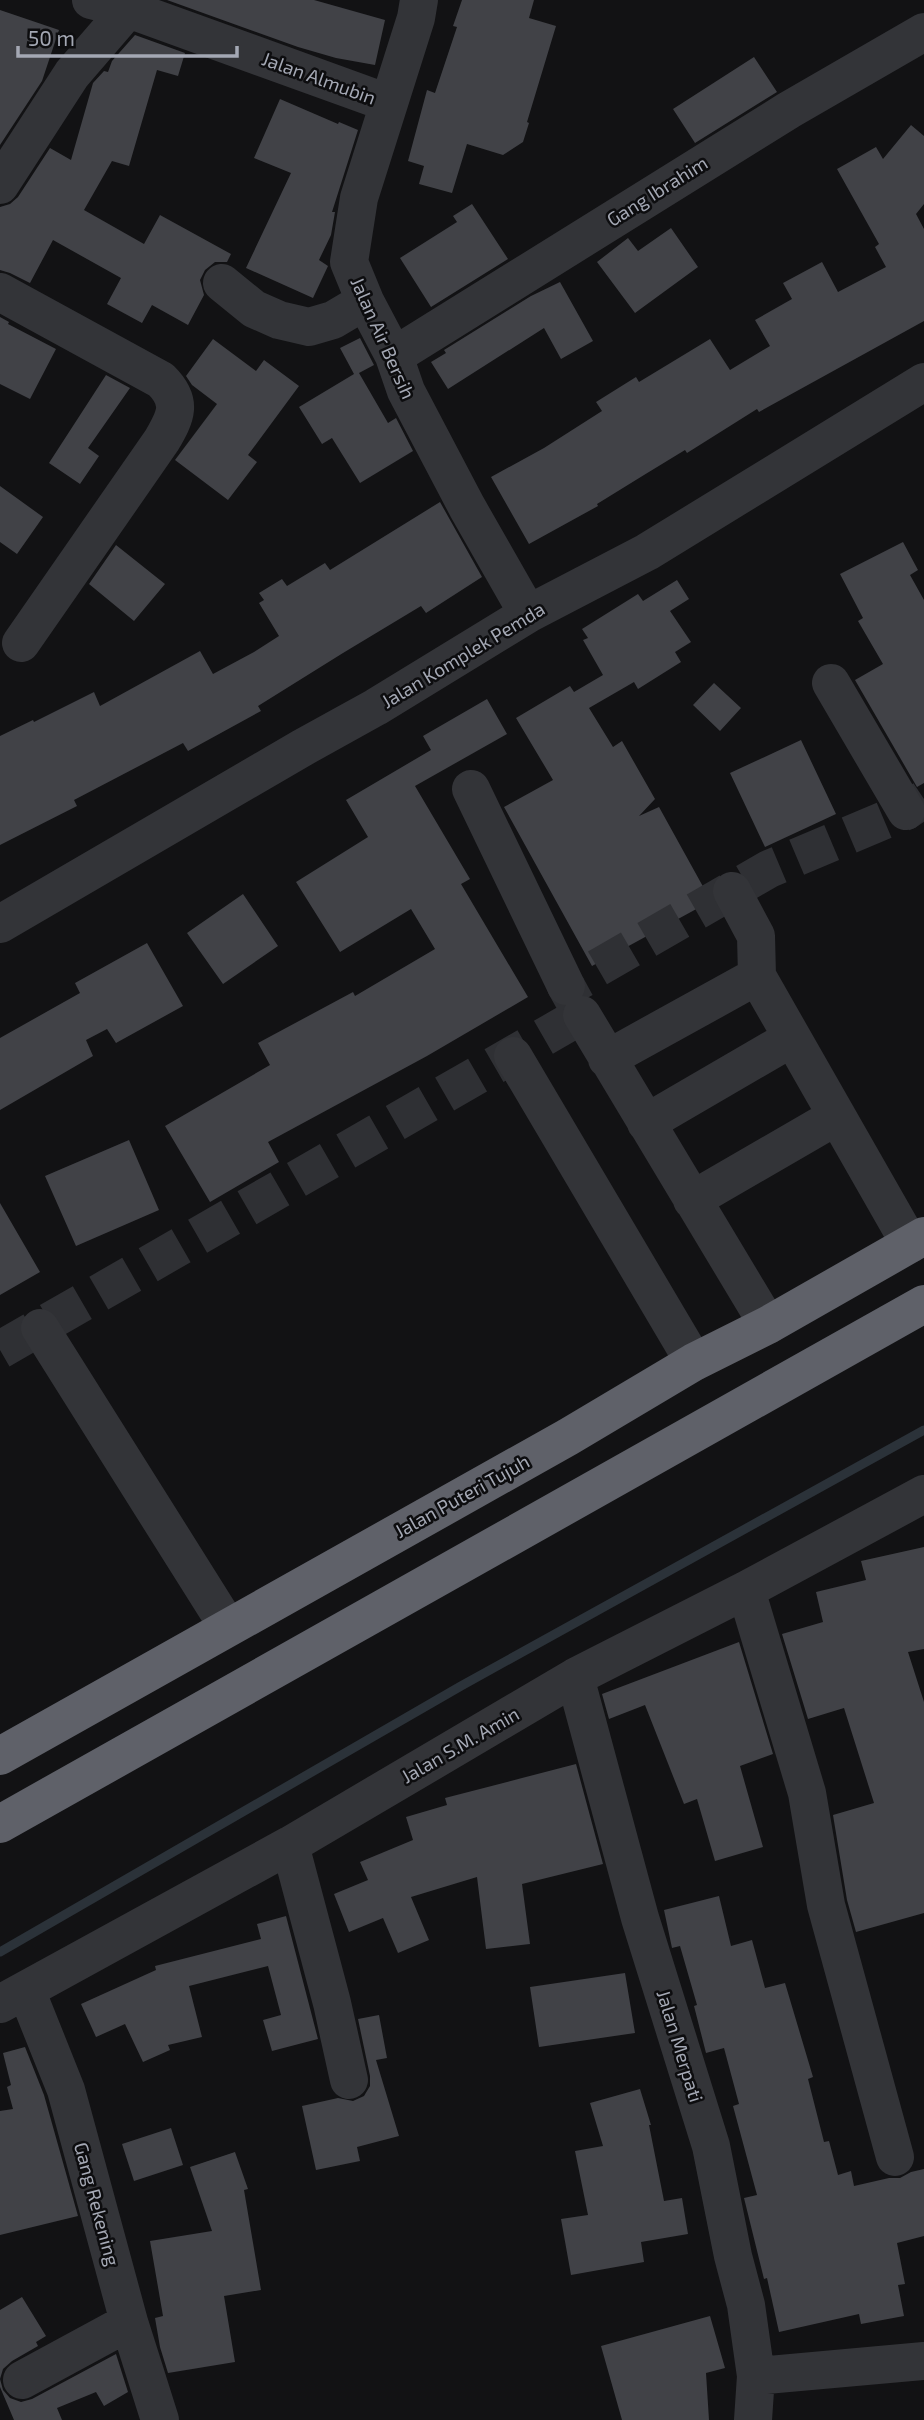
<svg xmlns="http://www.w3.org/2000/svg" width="924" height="2420" font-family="'Exo 2',sans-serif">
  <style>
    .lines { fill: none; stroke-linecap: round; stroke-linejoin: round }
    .stream { stroke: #2b3239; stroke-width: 9 }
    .building { fill: #414247 }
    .minor-tunnel { stroke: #2f3034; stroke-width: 38; stroke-dasharray: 38 19; stroke-linecap: butt }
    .minor { stroke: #333438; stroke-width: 38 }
    .highway { stroke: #5f6169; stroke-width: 38 }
    .labels { text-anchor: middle; stroke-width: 5; stroke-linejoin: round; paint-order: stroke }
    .street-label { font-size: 19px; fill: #a4a8b4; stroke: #0d0d0f }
  </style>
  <rect width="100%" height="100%" fill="#121214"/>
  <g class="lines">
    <path class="stream" d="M 0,1952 L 461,1686 L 924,1430"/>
  </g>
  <path class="building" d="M 167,0 L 314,0 L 385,20 L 375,65 L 336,58 L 298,47 Z
    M 462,0 L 534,0 L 529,18 L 556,26 L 527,122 L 529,123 L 523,142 L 503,155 L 467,144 L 452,193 L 419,184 L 424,166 L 408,161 L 427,90 L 435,93 L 457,27 L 453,26 Z
    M 0,10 L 59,30 L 42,81 L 0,145 Z
    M 135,35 L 185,53 L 178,76 L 157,70 L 129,166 L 112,161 L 84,210 L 144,244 L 160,215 L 231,254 L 227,262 L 215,262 L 205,270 L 200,280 L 204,295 L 188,325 L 152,305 L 142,323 L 107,304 L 121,278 L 53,240 L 30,283 L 10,273 L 0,270 L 0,207 L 10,204 L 18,197 L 50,148 L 71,160 L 93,83 L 104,71 L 108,72 L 112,61 Z
    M 754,57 L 777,92 L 695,143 L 673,109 Z
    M 280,99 L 338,124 L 339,122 L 358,130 L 332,212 L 335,212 L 331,235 L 319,260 L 328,266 L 313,298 L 246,268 L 291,173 L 254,158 Z
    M 911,125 L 924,136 L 924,204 L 916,214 L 924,229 L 924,321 L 759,412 L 757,409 L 687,453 L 685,450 L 644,475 L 597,504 L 598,506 L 529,544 L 491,477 L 544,448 L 602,411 L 596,402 L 636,377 L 639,382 L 710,339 L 730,370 L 770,346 L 755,320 L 792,299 L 783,283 L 822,262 L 838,292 L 886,267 L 875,247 L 879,244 L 837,169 L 876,147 L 883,159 Z
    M 472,204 L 508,259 L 431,307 L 400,258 L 457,222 L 453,216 Z
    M 671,228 L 698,267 L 635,313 L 597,262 L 628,238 L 638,251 Z
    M 560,282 L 593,341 L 561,359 L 544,328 L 448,389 L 431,362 L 446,353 L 444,350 L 531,296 Z
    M 0,317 L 9,322 L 8,324 L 56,349 L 30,399 L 0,384 Z
    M 360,338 L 374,365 L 359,373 L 388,423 L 396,418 L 413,451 L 360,483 L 332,438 L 322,444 L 299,407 L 354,374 L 340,348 Z
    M 213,339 L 256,371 L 264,360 L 299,386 L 248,455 L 257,462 L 228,500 L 175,460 L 217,404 L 192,385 L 186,376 Z
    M 106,375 L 130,388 L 88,448 L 99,456 L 80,484 L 49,463 Z
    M 0,486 L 43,517 L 17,554 L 0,542 Z
    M 440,502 L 482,577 L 426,613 L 421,606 L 343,653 L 258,706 L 261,711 L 188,751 L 183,743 L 74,800 L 77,806 L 0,845 L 0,736 L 33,720 L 34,722 L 94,692 L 100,706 L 200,651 L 213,674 L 254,652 L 279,636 L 259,603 L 264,600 L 259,593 L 282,579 L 287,586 L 325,563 L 330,570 Z
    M 903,542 L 918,570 L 910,575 L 924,600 L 924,783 L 917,787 L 855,680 L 883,664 L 858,621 L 863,618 L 840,574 Z
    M 116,545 L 165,584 L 134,621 L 89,584 Z
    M 677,580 L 689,599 L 670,611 L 691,642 L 675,652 L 681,662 L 638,689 L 634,682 L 589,708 L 613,747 L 622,741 L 655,799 L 639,816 L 659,807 L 711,901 L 592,966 L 504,807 L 553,780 L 516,718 L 570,686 L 574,692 L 603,675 L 583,640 L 588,638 L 582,629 L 638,594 L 643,601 Z
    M 714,683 L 741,708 L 720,731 L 693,705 Z
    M 487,699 L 507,734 L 415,786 L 470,879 L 461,884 L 528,997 L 427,1056 L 268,1142 L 279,1162 L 210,1202 L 165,1126 L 270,1065 L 258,1043 L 353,992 L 355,996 L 435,949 L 411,909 L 340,952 L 296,882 L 368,837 L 346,800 L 431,750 L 423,736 Z
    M 801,740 L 836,814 L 765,847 L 730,773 Z
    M 243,894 L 278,946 L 223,984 L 187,933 Z
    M 147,943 L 183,1006 L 116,1043 L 107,1029 L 86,1040 L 93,1056 L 0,1110 L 0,1038 L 80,993 L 75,983 Z
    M 129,1140 L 159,1210 L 76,1246 L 45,1176 Z
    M 0,1203 L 40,1272 L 0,1295 Z
    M 924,1547 L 924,1649 L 908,1652 L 924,1702 L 924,1913 L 856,1932 L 847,1900 L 833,1815 L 874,1803 L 844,1708 L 808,1719 L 782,1634 L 823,1622 L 816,1592 L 866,1580 L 861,1561 Z
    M 739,1642 L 773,1754 L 740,1766 L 763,1847 L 715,1861 L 697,1799 L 684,1804 L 645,1705 L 609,1719 L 602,1694 Z
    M 576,1764 L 603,1864 L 522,1884 L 530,1944 L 486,1949 L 477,1877 L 411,1897 L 429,1940 L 398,1953 L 383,1918 L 349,1932 L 334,1894 L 368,1880 L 360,1862 L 413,1840 L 406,1817 L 447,1805 L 445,1798 Z
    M 719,1896 L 731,1946 L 752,1940 L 765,1988 L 785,1983 L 813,2077 L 808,2079 L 824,2142 L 829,2141 L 838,2175 L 851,2171 L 854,2186 L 889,2178 L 900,2178 L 911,2172 L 924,2169 L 924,2236 L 897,2243 L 905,2284 L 898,2285 L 904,2316 L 861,2324 L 859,2314 L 779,2332 L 767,2278 L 764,2279 L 744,2198 L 757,2195 L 733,2106 L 739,2104 L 724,2048 L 706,2053 L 694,2006 L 697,2005 L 680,1946 L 672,1948 L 664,1910 Z
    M 286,1916 L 318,2039 L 272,2051 L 263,2020 L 281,2015 L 268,1966 L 189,1986 L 202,2037 L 168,2045 L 170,2050 L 143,2062 L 125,2024 L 96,2037 L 81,2004 L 156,1970 L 155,1966 L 261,1939 L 257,1924 Z
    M 625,1973 L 635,2033 L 539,2047 L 530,1987 Z
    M 379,2015 L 387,2058 L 376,2060 L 399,2136 L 357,2147 L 360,2161 L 316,2170 L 302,2106 L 338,2098 L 353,2101 L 364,2096 L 370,2086 L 370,2076 L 358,2019 Z
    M 25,2047 L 44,2095 L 78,2216 L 0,2235 L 0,2111 L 13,2109 L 7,2087 L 11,2085 L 3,2053 Z
    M 640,2089 L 651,2125 L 649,2125 L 664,2201 L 682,2198 L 688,2234 L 641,2242 L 644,2262 L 571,2275 L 561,2219 L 588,2215 L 575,2151 L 603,2146 L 590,2103 Z
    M 171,2128 L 183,2165 L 134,2181 L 122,2144 Z
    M 235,2152 L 248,2189 L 244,2190 L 261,2290 L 224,2296 L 235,2362 L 168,2373 L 160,2347 L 155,2318 L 163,2316 L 150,2241 L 212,2231 L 190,2167 Z
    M 22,2297 L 46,2336 L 36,2342 L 38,2346 L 12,2361 L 3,2369 L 0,2379 L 3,2390 L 10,2398 L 21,2402 L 32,2399 L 116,2354 L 128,2392 L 104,2406 L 96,2392 L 57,2408 L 62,2420 L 14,2420 L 0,2387 L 0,2310 Z
    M 710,2316 L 725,2368 L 706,2373 L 709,2420 L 622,2420 L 601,2346 Z"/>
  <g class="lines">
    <path class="minor-tunnel" d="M 0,1350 L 582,1015 L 566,986 L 769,869 L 906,811 L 924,799"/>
    <path class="minor" d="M 91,0 L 128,9 L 388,103
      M 419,0 L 416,18 L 359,198 L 349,262 L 365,301 L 394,356 L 406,391 L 467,507 L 528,614
      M 0,185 L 72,74 L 128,9
      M 222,283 L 254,309 L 279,320 L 309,327 L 333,320 L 365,301
      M 0,292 L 161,380 C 183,402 176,416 162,440 L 21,643
      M 394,356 L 789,110 L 924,32
      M 831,683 L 906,811
      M 471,789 L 566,986
      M 732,891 L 756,936 L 757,976
      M 0,924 L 302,748 L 376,707 L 528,614 L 647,552 L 924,382
      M 582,1015 L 768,1325
      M 513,1056 L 694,1362
      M 607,1059 L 757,976 L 910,1244
      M 646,1123 L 792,1038
      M 692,1200 L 837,1116
      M 40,1328 L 228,1627
      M 746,1590 L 807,1793 L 826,1905 L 895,2157
      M 575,1677 L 640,1918 L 711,2146 L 733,2256 L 746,2305 L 756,2376 L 753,2420
      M 290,1845 L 332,2003 L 349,2080
      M 26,1990 L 66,2090 L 129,2322 L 160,2420
      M 0,2004 L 290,1845 L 575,1677 L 746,1590 L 924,1494
      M 756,2376 L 924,2361
      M 22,2380 L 129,2322"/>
    <path class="highway" d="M 0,1756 L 568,1437 L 694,1362 L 768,1325 L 924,1236
      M 0,1824 L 924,1304"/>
  </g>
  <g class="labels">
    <g class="street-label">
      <text transform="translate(319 78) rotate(20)" y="7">Jalan Almubin</text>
      <text transform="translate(657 191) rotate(-32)" y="7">Gang Ibrahim</text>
      <text transform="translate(383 338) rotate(66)" y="7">Jalan Air Bersih</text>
      <text transform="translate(463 655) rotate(-31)" y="7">Jalan Komplek Pemda</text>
      <text transform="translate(462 1496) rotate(-29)" y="7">Jalan Puteri Tujuh</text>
      <text transform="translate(460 1745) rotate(-30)" y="7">Jalan S.M. Amin</text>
      <text transform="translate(680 2046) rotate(73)" y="7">Jalan Merpati</text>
      <text transform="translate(97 2204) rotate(75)" y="7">Gang Rekening</text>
    </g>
  </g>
  <path d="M18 46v10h219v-10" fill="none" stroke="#a4a8b4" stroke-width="3.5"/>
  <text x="28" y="46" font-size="21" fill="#a4a8b4" stroke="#0d0d0f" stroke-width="5" paint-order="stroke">50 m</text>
</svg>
